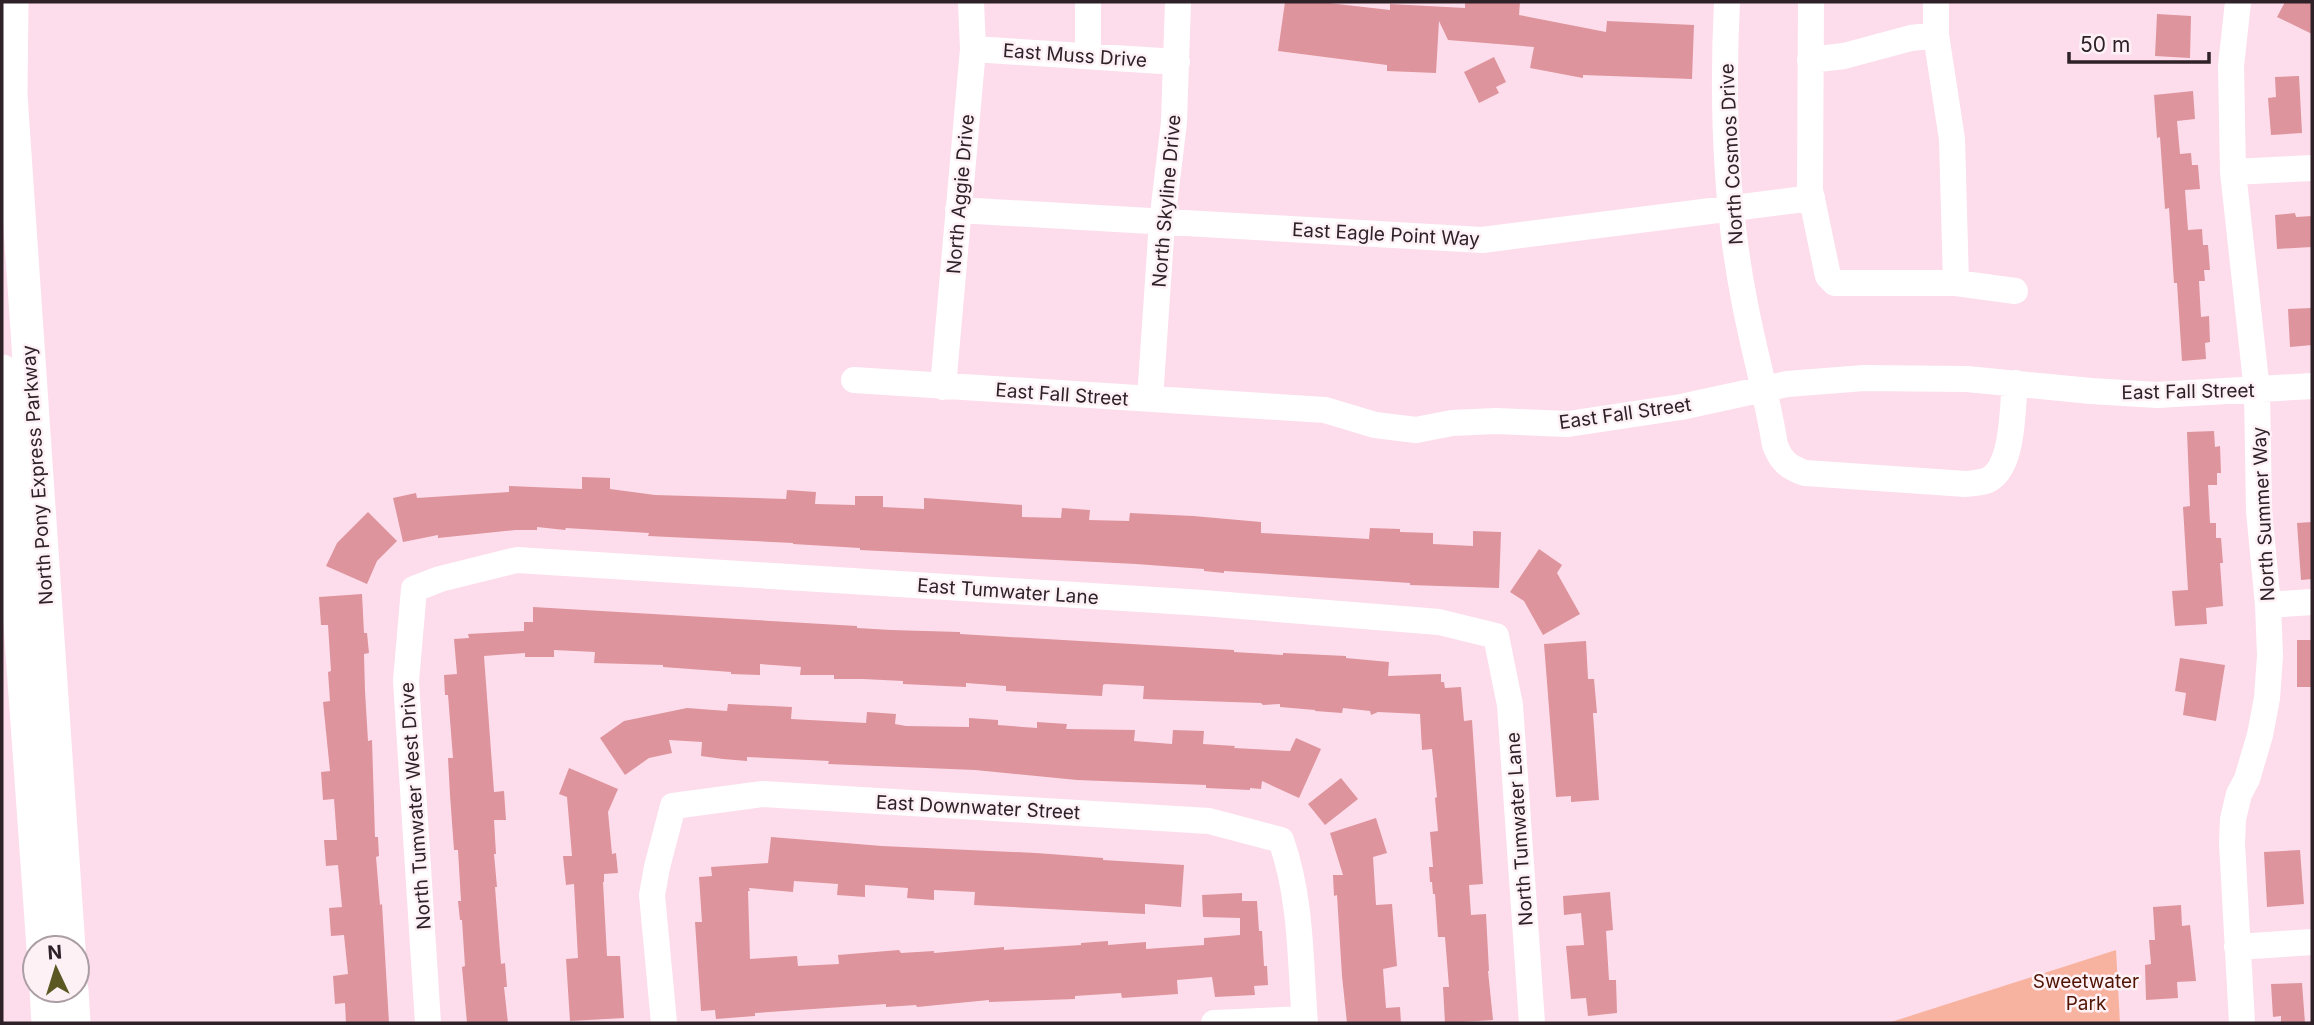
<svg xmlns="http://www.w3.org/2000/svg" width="2314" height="1025" font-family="Inter,sans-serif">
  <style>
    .green { fill: #f8b3a0 }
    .building { fill: #de949c }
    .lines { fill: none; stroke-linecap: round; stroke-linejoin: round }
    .minor { stroke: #fff; stroke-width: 26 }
    .major { stroke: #fff; stroke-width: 33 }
    .labels { text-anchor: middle; stroke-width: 5; stroke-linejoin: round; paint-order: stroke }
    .street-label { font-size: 19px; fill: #2e2228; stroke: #fdf1f6 }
    .park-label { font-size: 19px; fill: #511403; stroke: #fdf1f6 }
  </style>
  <rect width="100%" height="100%" fill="#fdddeb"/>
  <path class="green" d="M 2116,950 L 2120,1023 L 1888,1023 Z"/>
  <path class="building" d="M 1285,2 L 1320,2 L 1390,10 L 1390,4 L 1465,8 L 1465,2 L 1520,2 L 1519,15 L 1606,32 L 1607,21 L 1694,25 L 1692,79 L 1583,75 L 1583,78 L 1530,68 L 1534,47 L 1448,40 L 1439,21 L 1436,73 L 1387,71 L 1387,65 L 1278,51 Z
    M 2285,2 L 2312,2 L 2312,34 L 2277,17 Z
    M 2157,14 L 2191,16 L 2190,58 L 2155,56 Z
    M 1494,57 L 1506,82 L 1496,87 L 1499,93 L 1479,103 L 1464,72 Z
    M 2299,76 L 2302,133 L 2271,135 L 2268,98 L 2276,97 L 2275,77 Z
    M 2193,91 L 2195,119 L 2177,121 L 2180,154 L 2191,153 L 2192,165 L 2198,165 L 2200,189 L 2185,190 L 2188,230 L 2202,229 L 2203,245 L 2208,245 L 2210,270 L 2204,270 L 2205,281 L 2199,281 L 2201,317 L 2209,316 L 2210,342 L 2205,343 L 2206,359 L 2182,361 L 2177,283 L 2174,283 L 2169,208 L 2165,209 L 2160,137 L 2157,138 L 2154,95 Z
    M 2295,213 L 2296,217 L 2312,216 L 2312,247 L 2277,249 L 2275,215 Z
    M 2312,308 L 2312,345 L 2290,347 L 2288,309 Z
    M 2214,431 L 2215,447 L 2220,446 L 2221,473 L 2217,473 L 2217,485 L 2208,485 L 2210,523 L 2216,523 L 2216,538 L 2221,538 L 2223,563 L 2220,563 L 2223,606 L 2206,608 L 2207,624 L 2175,626 L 2172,591 L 2188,590 L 2183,507 L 2190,506 L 2187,432 Z
    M 582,477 L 610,478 L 610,489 L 655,495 L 786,499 L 787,490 L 816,492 L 815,504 L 855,505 L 855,496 L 883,496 L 883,507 L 924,509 L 924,498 L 954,500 L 1022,505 L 1022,517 L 1061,518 L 1062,508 L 1090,510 L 1089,520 L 1129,521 L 1130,513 L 1193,516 L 1261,522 L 1261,533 L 1369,539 L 1370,528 L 1400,529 L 1400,532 L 1433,533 L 1433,544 L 1473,546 L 1473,531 L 1501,532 L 1499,588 L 1410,585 L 1410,583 L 1224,571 L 1224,573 L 1204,571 L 1204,569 L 1136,564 L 860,550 L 860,548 L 793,544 L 793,543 L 648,536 L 649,533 L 566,528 L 565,530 L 537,527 L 537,530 L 516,530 L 438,538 L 438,535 L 403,542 L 393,498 L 416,493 L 417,498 L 509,492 L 509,486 L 582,489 Z
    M 368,512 L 397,541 L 377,561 L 367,584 L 326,566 L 337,543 Z
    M 2312,522 L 2312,579 L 2301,580 L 2297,523 Z
    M 1539,549 L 1562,565 L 1557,573 L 1580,614 L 1543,635 L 1524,601 L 1510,592 Z
    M 362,594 L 364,633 L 367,633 L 369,653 L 364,654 L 365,691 L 368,741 L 372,740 L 375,837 L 378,837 L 379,856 L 376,857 L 380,905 L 382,904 L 389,1023 L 346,1023 L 345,1003 L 335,1004 L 333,976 L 348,974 L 344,935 L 331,936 L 329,908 L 342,907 L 338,865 L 326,866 L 324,840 L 337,840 L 334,799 L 323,800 L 321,772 L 330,771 L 323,702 L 330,701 L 328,672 L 331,671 L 328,625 L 321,625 L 319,597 Z
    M 533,607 L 857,626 L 857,628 L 891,630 L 960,632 L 960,634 L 1234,650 L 1234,652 L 1283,655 L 1283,653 L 1346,656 L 1346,658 L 1389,662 L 1388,676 L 1441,674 L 1441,682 L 1444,682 L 1445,688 L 1461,687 L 1464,721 L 1472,720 L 1483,884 L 1469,885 L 1471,915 L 1486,914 L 1489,971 L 1488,971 L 1493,1020 L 1445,1023 L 1443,987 L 1449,987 L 1445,937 L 1438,937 L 1435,894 L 1433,894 L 1432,882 L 1430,882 L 1429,867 L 1433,867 L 1430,832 L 1438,831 L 1435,798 L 1437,797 L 1432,749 L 1422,750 L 1420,714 L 1378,712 L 1371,715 L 1370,711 L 1343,708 L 1342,713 L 1315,711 L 1315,710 L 1280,707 L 1280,704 L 1263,705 L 1261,703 L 1143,699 L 1144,686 L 1105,684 L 1103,685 L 1102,696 L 1006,691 L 1006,686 L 966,683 L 966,687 L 903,684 L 903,681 L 863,679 L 834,679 L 834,675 L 800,675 L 801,667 L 760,664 L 760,675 L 731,674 L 731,672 L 663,667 L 663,665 L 594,663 L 595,652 L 554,650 L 554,657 L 525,657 L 525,653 L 484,656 L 494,792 L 504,791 L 506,820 L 494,820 L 496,854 L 494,854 L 497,887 L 495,887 L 501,964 L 505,963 L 507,987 L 504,987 L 508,1023 L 467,1023 L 462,967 L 465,966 L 462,920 L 460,920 L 458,901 L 461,901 L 458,850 L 454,850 L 450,795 L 448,758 L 453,758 L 448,695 L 445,695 L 444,675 L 457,674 L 454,639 L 469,638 L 468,634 L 524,631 L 524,622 L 533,622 Z
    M 2297,640 L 2312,640 L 2312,687 L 2297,687 Z
    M 1586,641 L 1588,679 L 1594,679 L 1597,713 L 1593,713 L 1599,800 L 1571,802 L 1571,796 L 1556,797 L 1544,644 Z
    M 2180,658 L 2225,665 L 2216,721 L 2183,715 L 2186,693 L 2175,691 Z
    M 728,704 L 792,707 L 791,719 L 866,723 L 867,712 L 896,714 L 895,724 L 906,726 L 969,727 L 969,718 L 998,720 L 998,725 L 1037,728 L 1037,722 L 1067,724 L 1066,729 L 1135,730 L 1134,741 L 1172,744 L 1173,730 L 1204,731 L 1203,744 L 1235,746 L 1234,748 L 1290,751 L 1296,738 L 1321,749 L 1299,798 L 1262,781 L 1261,789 L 1250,788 L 1250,790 L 1206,788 L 1206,785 L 1077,780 L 975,770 L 828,764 L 829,761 L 747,757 L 747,761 L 723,759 L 701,756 L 702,742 L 669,740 L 672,753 L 649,758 L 625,775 L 600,738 L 624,721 L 687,708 L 727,711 Z
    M 569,768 L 618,789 L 608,812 L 612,854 L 616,853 L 618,873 L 604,874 L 604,882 L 603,882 L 607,956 L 620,956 L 624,1018 L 570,1021 L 566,959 L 578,958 L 574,884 L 566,885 L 563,856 L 572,856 L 567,797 L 559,794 Z
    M 1341,778 L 1358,799 L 1325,825 L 1308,804 Z
    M 1376,818 L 1387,853 L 1373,857 L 1376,905 L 1392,904 L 1397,966 L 1383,969 L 1386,1008 L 1400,1007 L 1401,1023 L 1347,1023 L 1342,976 L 1337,895 L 1334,896 L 1333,875 L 1343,875 L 1330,833 Z
    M 771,837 L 882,846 L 1036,853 L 1103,858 L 1103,860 L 1184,865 L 1181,907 L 1145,904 L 1145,914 L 974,905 L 975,892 L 934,890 L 934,900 L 907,898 L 908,888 L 865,885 L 865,897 L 837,895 L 838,884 L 794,881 L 793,892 L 749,888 L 750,891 L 748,891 L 750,959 L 797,956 L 798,966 L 839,964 L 838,955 L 899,950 L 901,953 L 934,951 L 934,953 L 1004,947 L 1004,950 L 1081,945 L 1081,943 L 1108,941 L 1108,945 L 1146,942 L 1146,949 L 1204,945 L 1204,938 L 1240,935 L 1240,918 L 1203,917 L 1202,895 L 1242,893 L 1242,901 L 1257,901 L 1259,931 L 1262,931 L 1264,966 L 1267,966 L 1268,985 L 1254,986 L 1255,995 L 1215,997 L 1212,977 L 1177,980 L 1178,994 L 1122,998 L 1121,993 L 1075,996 L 1075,999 L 989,1002 L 989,1000 L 917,1007 L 916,1005 L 886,1007 L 886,1004 L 755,1013 L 755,1016 L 716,1019 L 715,1010 L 701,1011 L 695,922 L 702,922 L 699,877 L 712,876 L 711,867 L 768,863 Z
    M 2300,850 L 2304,904 L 2267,907 L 2264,852 Z
    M 1610,892 L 1613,930 L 1606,931 L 1609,980 L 1616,980 L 1617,1013 L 1588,1016 L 1586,998 L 1571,999 L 1566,946 L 1584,945 L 1581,913 L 1564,915 L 1563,896 Z
    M 2181,905 L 2182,926 L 2190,925 L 2196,981 L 2177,982 L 2178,998 L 2146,1000 L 2145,965 L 2151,964 L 2149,940 L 2155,940 L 2153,907 Z
    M 2302,983 L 2305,1023 L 2281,1023 L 2281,1016 L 2273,1017 L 2271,984 Z"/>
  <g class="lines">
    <path class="minor" d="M 1727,2 C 1722,101 1725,201 1744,299 C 1753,348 1767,395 1775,445 C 1781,461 1788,467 1805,473 L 1966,484 C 1973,483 1982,483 1988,480 C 2014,467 2012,409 2015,383
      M 1811,2 L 1810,190 L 1828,276 L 1835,283 L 1956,283 L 2015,291
      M 1936,2 L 1936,35 L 1952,139 L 1956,283
      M 2238,2 L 2231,66 L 2233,172 L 2257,391 L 2259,511 L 2268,605 L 2270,656 L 2267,698 L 2260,735 L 2247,779 L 2239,794 L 2233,819 L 2232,843 L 2242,1023
      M 973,49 L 1177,62
      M 1088,54 L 1088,2
      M 1810,60 L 1844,56 L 1911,38 L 1936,35
      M 2233,172 L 2312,168
      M 958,210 L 1482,240 L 1812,198
      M 854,380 L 1325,410 L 1375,425 L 1416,430 L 1452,423 L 1496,421 L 1568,424 L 1681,407 L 1787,384 L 1864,378 L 1967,379 L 2091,391 L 2157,395 L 2312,386
      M 943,387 L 973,49 L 971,2
      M 1150,399 L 1162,222 L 1174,122 L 1178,2
      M 2268,605 L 2312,602
      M 2237,947 L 2312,942
      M 428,1023 L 406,681 L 414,589 L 440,579 L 517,560 L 1203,603 L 1439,622 L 1496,636 L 1510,705 L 1532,1023
      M 664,1023 L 652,895 L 657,867 L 673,806 L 763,794 L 1209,821 L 1281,840 C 1302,900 1300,961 1305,1023
      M 1214,1023 L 1304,1019"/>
    <path class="major" d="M 12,2 L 11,95 L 69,948
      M 2,371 L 43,948
      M 46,990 L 48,1023
      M 72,990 L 74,1023"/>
  </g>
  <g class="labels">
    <g class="street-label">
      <text transform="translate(1075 55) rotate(4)" y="7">East Muss Drive</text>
      <text transform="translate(1731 154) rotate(-93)" y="7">North Cosmos Drive</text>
      <text transform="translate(960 194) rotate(-85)" y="7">North Aggie Drive</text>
      <text transform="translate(1166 201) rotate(-85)" y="7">North Skyline Drive</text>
      <text transform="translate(1386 234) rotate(3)" y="7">East Eagle Point Way</text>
      <text transform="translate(2188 391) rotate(-1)" y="7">East Fall Street</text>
      <text transform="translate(1062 394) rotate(4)" y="7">East Fall Street</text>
      <text transform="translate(1625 413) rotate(-8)" y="7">East Fall Street</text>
      <text transform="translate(37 475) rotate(-94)" y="7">North Pony Express Parkway</text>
      <text transform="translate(2263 514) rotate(-93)" y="7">North Summer Way</text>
      <text transform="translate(1008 591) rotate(4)" y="7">East Tumwater Lane</text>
      <text transform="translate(415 806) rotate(-94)" y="7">North Tumwater West Drive</text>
      <text transform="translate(978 807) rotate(3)" y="7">East Downwater Street</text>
      <text transform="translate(1519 829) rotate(-94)" y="7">North Tumwater Lane</text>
    </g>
    <g class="park-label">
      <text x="2086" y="988">Sweetwater<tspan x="2086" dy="22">Park</tspan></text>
    </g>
  </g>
  <rect width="2314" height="1025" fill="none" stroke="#2e2228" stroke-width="7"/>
  <g transform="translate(56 969) rotate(356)"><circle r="33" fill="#fdf1f6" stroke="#aa9ea4" stroke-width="2"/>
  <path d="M0-5L12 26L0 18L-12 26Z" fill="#5b5824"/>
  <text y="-10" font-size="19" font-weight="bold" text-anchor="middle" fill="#2e2228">N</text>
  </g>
  <path d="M2069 52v10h140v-10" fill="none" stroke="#2e2228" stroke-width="3.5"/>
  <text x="2080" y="52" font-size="21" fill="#2e2228" stroke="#fdf1f6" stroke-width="5" paint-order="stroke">50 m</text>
</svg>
